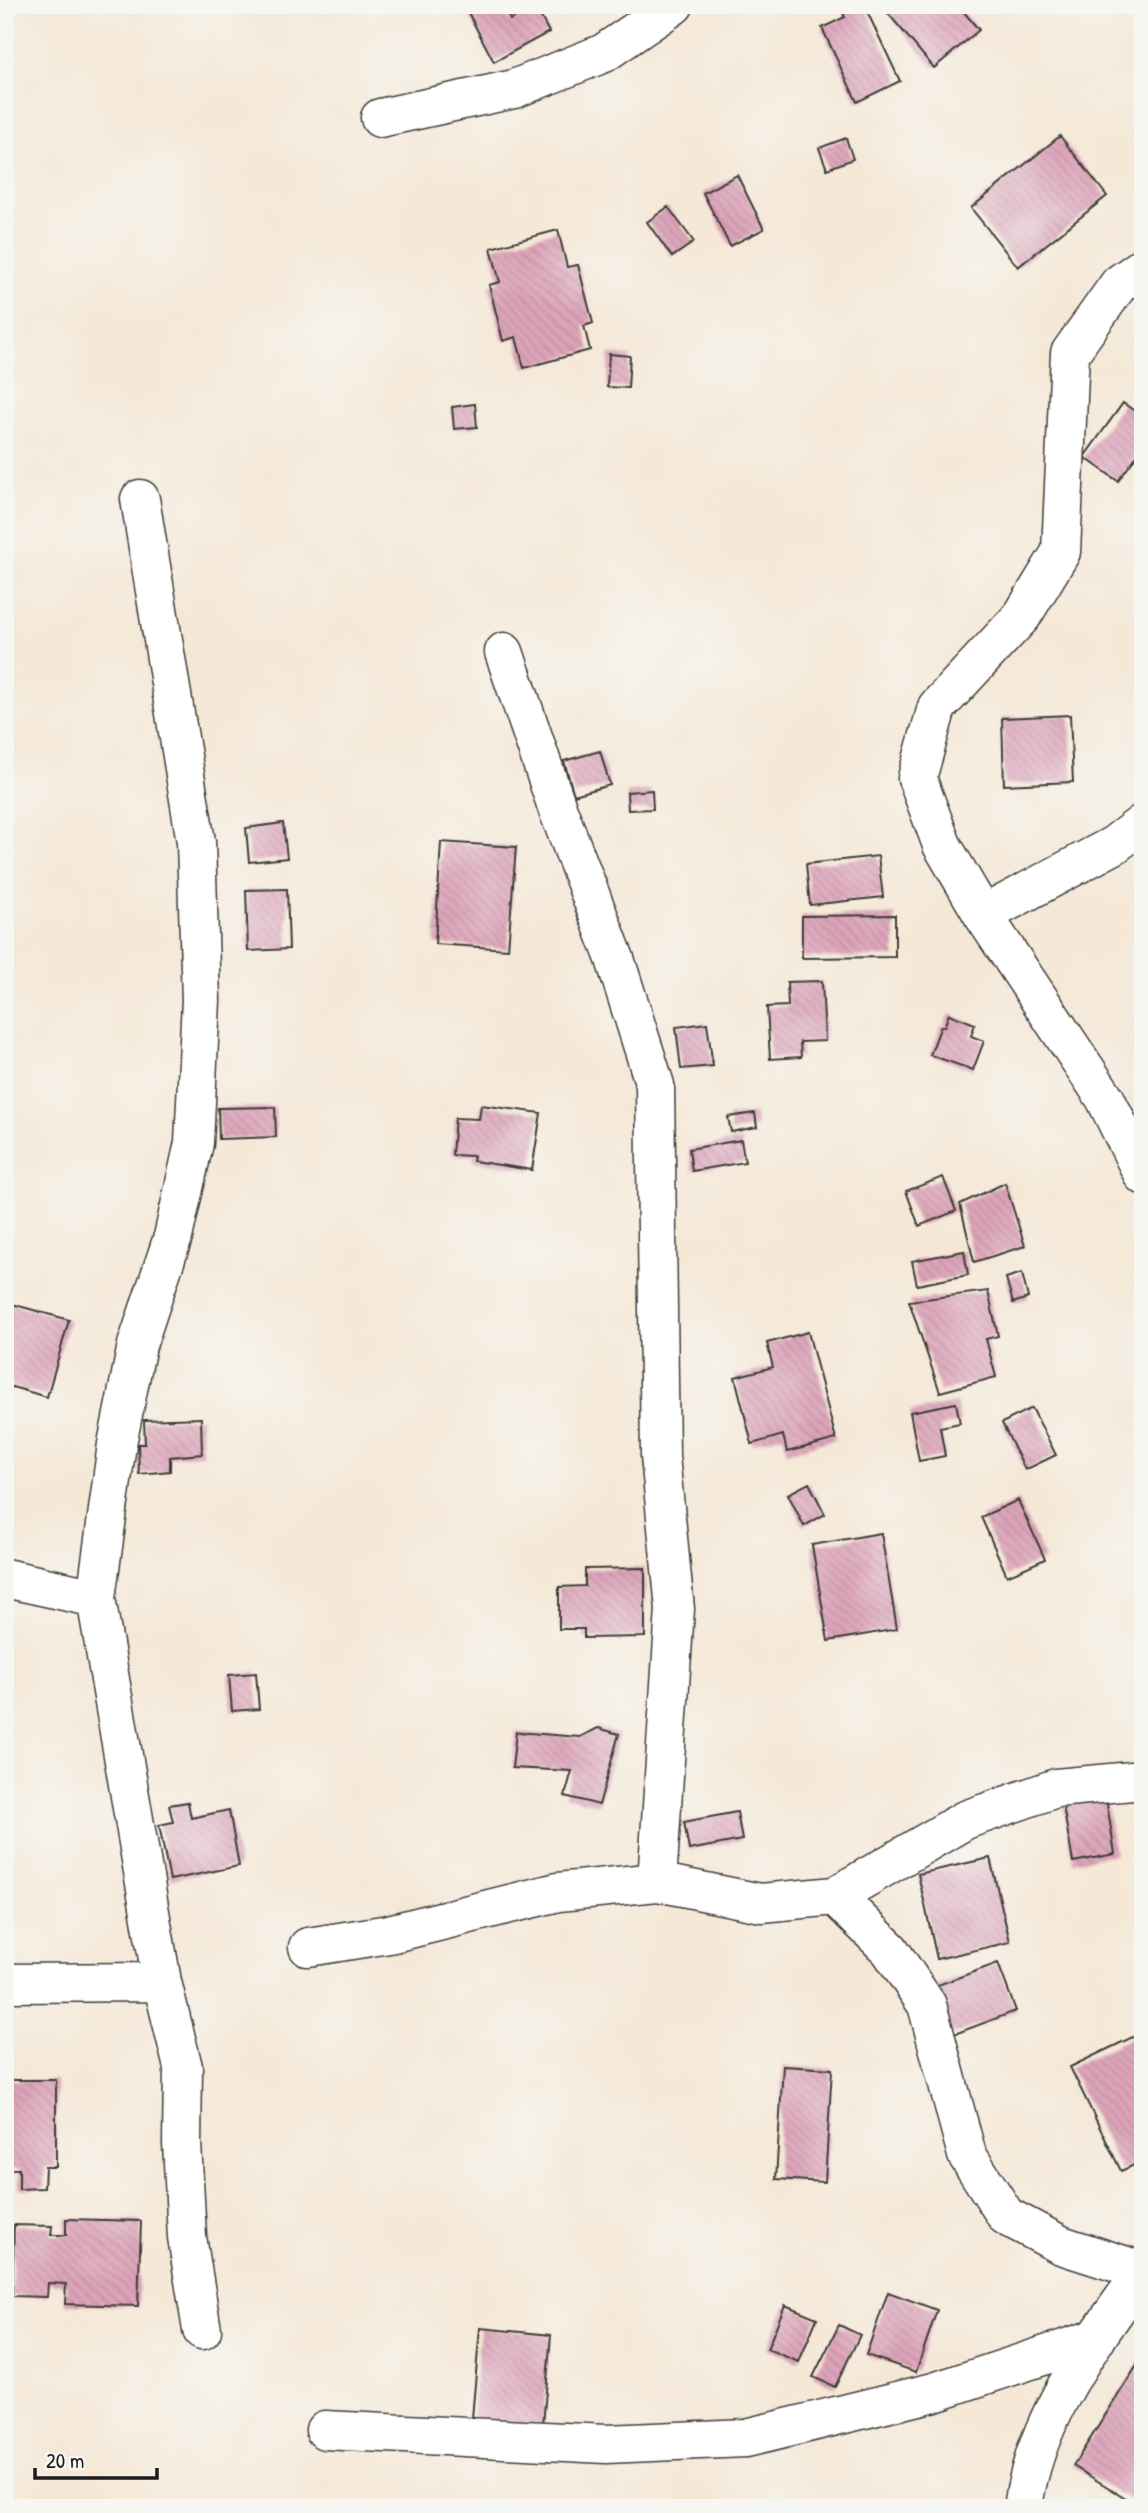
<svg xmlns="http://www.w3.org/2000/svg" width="1148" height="2513" font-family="'Patrick Hand',sans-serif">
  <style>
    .building { fill: url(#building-back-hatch) }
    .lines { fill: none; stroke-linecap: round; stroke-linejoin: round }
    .minor-casing { stroke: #3d3b38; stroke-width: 41 }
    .minor { stroke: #fff; stroke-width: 38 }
  </style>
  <defs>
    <pattern id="building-back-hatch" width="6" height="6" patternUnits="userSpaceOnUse" patternTransform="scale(1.75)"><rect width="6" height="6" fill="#dda4ba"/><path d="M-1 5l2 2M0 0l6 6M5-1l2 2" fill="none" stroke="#bd8d9f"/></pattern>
  </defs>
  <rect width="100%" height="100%" fill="#f6f6f2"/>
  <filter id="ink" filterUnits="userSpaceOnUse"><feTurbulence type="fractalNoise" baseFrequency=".0143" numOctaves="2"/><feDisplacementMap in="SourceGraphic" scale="14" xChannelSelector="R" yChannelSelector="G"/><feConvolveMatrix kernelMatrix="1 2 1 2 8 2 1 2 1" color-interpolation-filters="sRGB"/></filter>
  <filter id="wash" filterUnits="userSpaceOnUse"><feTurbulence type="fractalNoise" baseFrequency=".00686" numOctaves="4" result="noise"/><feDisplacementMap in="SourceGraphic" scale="28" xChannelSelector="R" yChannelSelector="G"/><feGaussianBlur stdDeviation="1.57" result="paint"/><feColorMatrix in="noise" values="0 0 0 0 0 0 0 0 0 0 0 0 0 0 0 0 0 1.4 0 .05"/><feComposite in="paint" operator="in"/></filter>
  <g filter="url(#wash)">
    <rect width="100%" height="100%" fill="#f5e8d7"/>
    <g id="blocks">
      <path class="building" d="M 464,5 L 502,5 L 510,20 L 535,6 L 549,32 L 494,62 Z
        M 844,5 L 864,5 L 900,81 L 857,102 L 822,28 L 845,17 L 840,7 Z
        M 881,5 L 958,5 L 979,30 L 934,68 Z
        M 1060,136 L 1107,196 L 1018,267 L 971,208 Z
        M 846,138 L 853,159 L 827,169 L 819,148 Z
        M 737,175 L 764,229 L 730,246 L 703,193 Z
        M 668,207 L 694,242 L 672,257 L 647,222 Z
        M 558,230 L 567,267 L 578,265 L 593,323 L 584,326 L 590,350 L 524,368 L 516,337 L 503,341 L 489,285 L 500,282 L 491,248 Z
        M 609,354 L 630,356 L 628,388 L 607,387 Z
        M 1123,403 L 1143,417 L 1143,447 L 1118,481 L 1084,457 Z
        M 475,404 L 477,427 L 454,429 L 452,407 Z
        M 1070,715 L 1073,782 L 1004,785 L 1002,718 Z
        M 600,751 L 610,785 L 574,795 L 564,761 Z
        M 652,790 L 653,809 L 628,810 L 627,792 Z
        M 283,823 L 287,858 L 249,862 L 246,828 Z
        M 441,842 L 516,847 L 508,949 L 435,944 Z
        M 878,856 L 883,897 L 810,905 L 806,864 Z
        M 287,889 L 289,949 L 248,951 L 246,890 Z
        M 895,915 L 895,957 L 802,958 L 802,916 Z
        M 822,981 L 825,1041 L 800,1042 L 801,1057 L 770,1059 L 767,1007 L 788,1006 L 787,982 Z
        M 949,1014 L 975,1024 L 971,1036 L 984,1041 L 973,1070 L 930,1055 L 941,1026 L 944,1027 Z
        M 707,1023 L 713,1066 L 681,1069 L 676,1027 Z
        M 481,1105 L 541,1113 L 532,1170 L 473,1161 L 474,1156 L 452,1155 L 455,1118 L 479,1119 Z
        M 275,1107 L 276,1137 L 219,1139 L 218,1108 Z
        M 755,1113 L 757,1127 L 731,1132 L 728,1117 Z
        M 741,1140 L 745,1162 L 692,1171 L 689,1149 Z
        M 943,1177 L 956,1211 L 919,1226 L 906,1191 Z
        M 1005,1183 L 1025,1246 L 974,1262 L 960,1204 Z
        M 964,1251 L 968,1275 L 917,1285 L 912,1261 Z
        M 1022,1273 L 1028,1298 L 1013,1303 L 1006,1278 Z
        M 988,1291 L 998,1336 L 986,1339 L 996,1377 L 940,1392 L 909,1301 Z
        M 5,1302 L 69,1320 L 47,1397 L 5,1385 Z
        M 808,1332 L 836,1439 L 787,1452 L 783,1435 L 752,1444 L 735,1377 L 773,1367 L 767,1343 Z
        M 956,1403 L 960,1423 L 940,1427 L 945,1456 L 919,1461 L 910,1412 Z
        M 1032,1408 L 1056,1455 L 1025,1470 L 1002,1423 Z
        M 201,1418 L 202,1454 L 170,1457 L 170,1471 L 139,1474 L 138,1444 L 145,1444 L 144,1420 Z
        M 809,1483 L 825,1514 L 804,1526 L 788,1494 Z
        M 1018,1500 L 1045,1559 L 1007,1576 L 981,1517 Z
        M 881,1533 L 897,1629 L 828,1641 L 812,1545 Z
        M 645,1568 L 645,1637 L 584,1638 L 584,1629 L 559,1629 L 559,1587 L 585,1586 L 585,1569 Z
        M 256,1673 L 259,1709 L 232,1711 L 229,1675 Z
        M 598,1728 L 619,1734 L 599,1805 L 565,1796 L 572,1771 L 512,1768 L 516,1732 L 580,1737 Z
        M 1106,1798 L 1115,1854 L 1073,1862 L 1063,1806 Z
        M 188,1802 L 191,1818 L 229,1810 L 239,1866 L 170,1880 L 159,1825 L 173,1822 L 169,1805 Z
        M 737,1812 L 742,1840 L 689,1850 L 684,1822 Z
        M 990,1858 L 1010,1942 L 937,1959 L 918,1874 Z
        M 998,1963 L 1016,2011 L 952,2035 L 935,1986 Z
        M 1141,2033 L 1143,2161 L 1121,2171 L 1070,2067 Z
        M 783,2066 L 832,2069 L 825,2182 L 776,2179 Z
        M 5,2080 L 56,2080 L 56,2167 L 45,2167 L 44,2188 L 19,2189 L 19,2169 L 5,2169 Z
        M 66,2219 L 141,2221 L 138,2306 L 65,2304 L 66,2284 L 48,2283 L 47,2297 L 12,2296 L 14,2225 L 52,2226 L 51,2235 L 66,2235 Z
        M 888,2292 L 937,2310 L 916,2372 L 866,2355 Z
        M 785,2305 L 817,2318 L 799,2362 L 767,2349 Z
        M 839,2325 L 860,2335 L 835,2387 L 813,2377 Z
        M 480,2328 L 551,2335 L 543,2425 L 472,2418 Z
        M 1143,2356 L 1143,2500 L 1139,2506 L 1073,2466 Z"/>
    </g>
  </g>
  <g filter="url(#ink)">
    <use href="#blocks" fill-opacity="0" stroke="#3d3b38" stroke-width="2"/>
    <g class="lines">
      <defs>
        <path id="minor" d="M 380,118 L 514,89 L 604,53 L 674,5
          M 1143,267 L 1119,284 L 1070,353 L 1061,552 L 1022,616 L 937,707 L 917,778 L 942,845 L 983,915 L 1105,1098 L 1143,1175
          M 140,499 L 196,842 L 201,1000 L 194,1143 L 173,1237 L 137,1345 L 117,1444 L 96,1598 L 162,1982 L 183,2067 L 182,2143 L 187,2237 L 202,2330
          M 504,652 L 558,810 L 615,959 L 655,1085 L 660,1456 L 675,1609 L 657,1882
          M 983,915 L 1114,845 L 1143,823
          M 5,1578 L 96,1598
          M 835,1896 L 890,1950 L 927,2005 L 967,2155 L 1006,2216 L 1061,2245 L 1142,2271
          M 308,1947 L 389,1934 L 558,1892 L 657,1882 L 761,1903 L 835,1896 L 965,1820 L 1056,1788 L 1143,1780
          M 5,1983 L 162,1982
          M 325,2430 L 606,2444 L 746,2438 L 934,2392 L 1097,2338
          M 1023,2508 C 1034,2418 1093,2343 1143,2271"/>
      </defs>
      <use href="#minor" class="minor-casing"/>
      <use href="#minor" class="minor"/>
    </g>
  </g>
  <rect width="1148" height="2513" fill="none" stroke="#f6f6f2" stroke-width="28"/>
  <path d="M35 2468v10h122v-10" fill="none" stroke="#1c1c1c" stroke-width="3.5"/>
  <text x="46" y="2468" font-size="21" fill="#1c1c1c" stroke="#f6f6f2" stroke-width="5" paint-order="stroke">20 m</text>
</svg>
